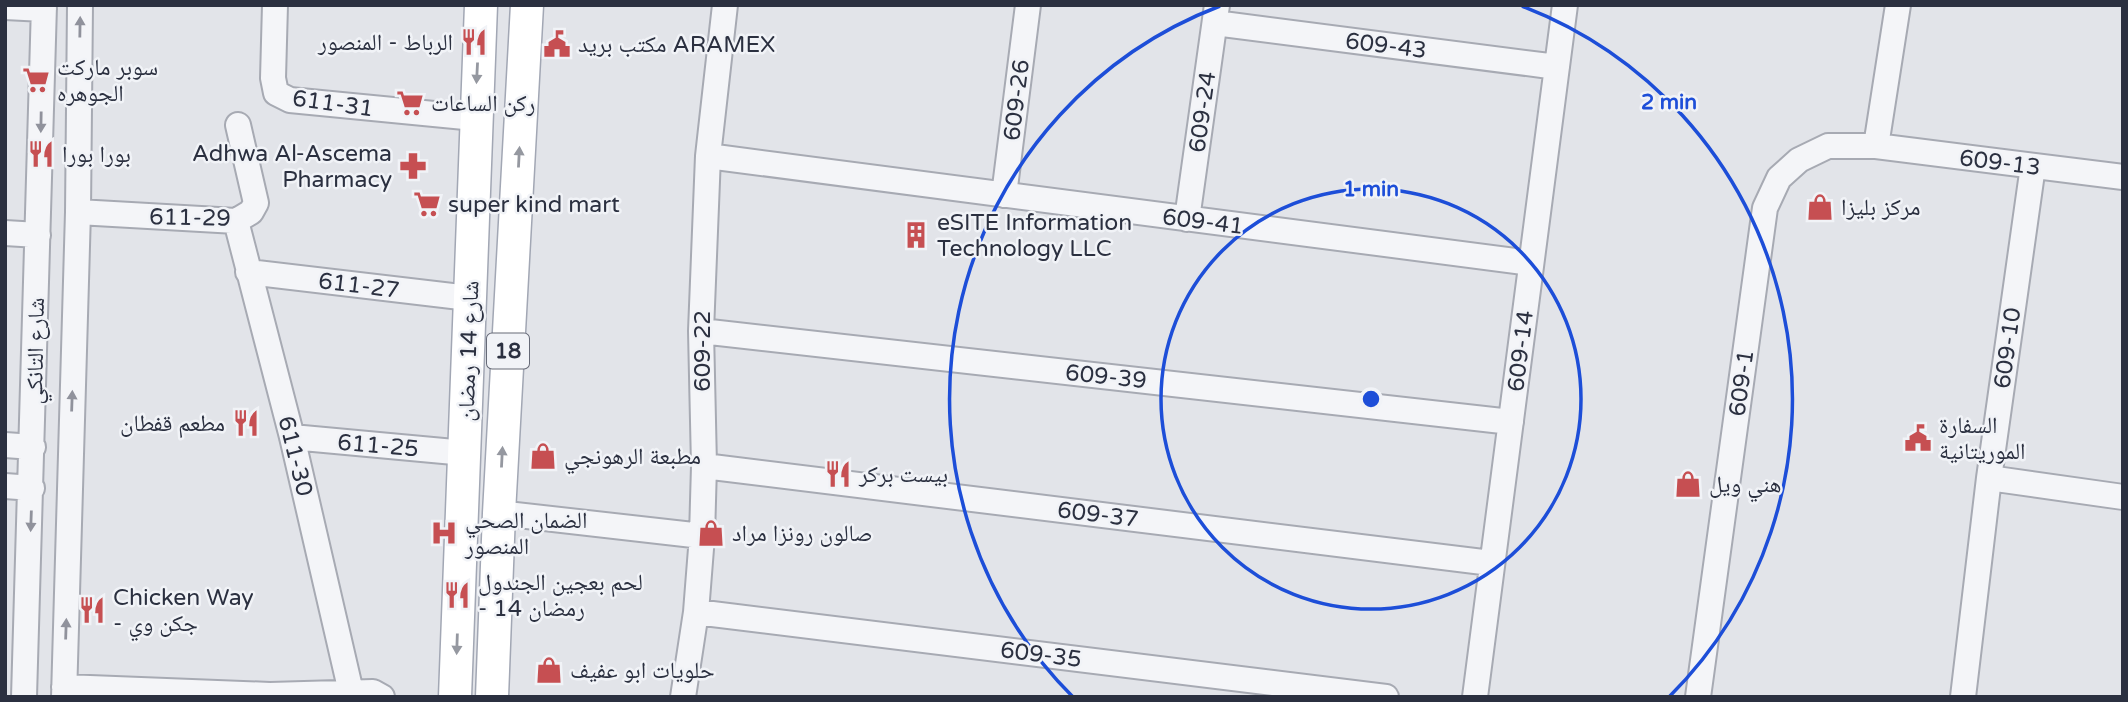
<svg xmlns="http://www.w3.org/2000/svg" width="2128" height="702" font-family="'Varela Round','Noto Naskh Arabic',sans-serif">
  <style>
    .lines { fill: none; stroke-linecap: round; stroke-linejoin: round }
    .minor-casing { stroke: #a7aab3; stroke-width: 28 }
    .major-casing { stroke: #a2a7b4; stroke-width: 35 }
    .minor { stroke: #f4f5f8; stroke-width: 24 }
    .major { stroke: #fff; stroke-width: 32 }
    .oneway { fill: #90929c }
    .oneway2 { fill: #9598a0 }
    .ring { fill: none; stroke: #1d4ed8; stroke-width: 3.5 }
    .labels { text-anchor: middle; stroke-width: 5; stroke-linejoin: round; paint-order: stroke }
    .shield { fill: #f1f3f7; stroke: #666a77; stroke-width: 2 }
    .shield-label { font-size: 21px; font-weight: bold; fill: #2b3040 }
    .poi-label { font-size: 23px; fill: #2b3040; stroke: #f1f3f7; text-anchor: start }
    .street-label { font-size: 23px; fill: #2b3040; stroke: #f1f3f7 }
    .centre { fill: #1d4ed8; stroke: #f1f3f7; stroke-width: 3.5 }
    .ring-label { font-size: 21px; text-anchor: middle; font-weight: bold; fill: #1d4ed8; stroke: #f1f3f7; stroke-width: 5; stroke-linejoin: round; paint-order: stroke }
  </style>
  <rect width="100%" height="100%" fill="#e2e4e9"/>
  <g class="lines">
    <defs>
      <path id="minor" d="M 275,5 L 273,78 L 276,93 L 290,100 L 475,118
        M 5,7 L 44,9
        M 1215,23 L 1557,67
        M 1876,146 L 1898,5
        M 708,156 L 1531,263
        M 1004,195 L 1028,5
        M 78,212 L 236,221 L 251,212 L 256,203 L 238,125
        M 1187,219 L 1217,5
        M 236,221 L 292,437 L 351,692
        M 5,233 L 38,235
        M 248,272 L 469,298
        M 701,331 L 1511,422
        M 292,437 L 465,453
        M 5,445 L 33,447
        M 704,466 L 1491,563
        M 1989,478 L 2123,497
        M 5,486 L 32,488
        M 499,513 L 702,536
        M 696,612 L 1386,697
        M 64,687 L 270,695 L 373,692 L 382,697
        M 24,697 L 44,5
        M 64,697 L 78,212 L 80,5
        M 683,697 L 696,612 L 702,536 L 704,466 L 701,331 L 708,156 L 725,5
        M 1475,697 L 1565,5
        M 1698,697 L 1765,208 L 1779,178 L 1799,160 L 1828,146 L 1876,146 L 2123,177
        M 1963,697 L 1989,478 L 2033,166"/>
      <path id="major" d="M 455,697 L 481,5
        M 492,697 L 499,513 L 527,5"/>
    </defs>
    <use href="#minor" class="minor-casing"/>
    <use href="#major" class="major-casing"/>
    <use href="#minor" class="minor"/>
    <use href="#major" class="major"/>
  </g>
  <defs><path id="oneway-solid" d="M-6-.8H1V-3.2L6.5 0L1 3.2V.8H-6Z" transform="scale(1.75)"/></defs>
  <g class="oneway">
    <use href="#oneway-solid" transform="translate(80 27) rotate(-89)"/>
    <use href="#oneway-solid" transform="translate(41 122) rotate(91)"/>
    <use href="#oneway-solid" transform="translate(72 401) rotate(-88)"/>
    <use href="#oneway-solid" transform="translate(31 521) rotate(92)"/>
    <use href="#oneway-solid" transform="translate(66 629) rotate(-88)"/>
  </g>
  <g class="oneway2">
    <use href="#oneway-solid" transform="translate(477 73) rotate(93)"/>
    <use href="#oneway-solid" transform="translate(519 157) rotate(-87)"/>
    <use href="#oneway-solid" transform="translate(502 457) rotate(-87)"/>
    <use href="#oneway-solid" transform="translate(457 644) rotate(92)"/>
  </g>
  <g class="ring">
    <circle cx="1371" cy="399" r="210"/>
    <path d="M1073 697A421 421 0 0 1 1220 6M1522 6A421 421 0 0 1 1669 697"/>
  </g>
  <defs>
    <symbol id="restaurant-bare" viewBox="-9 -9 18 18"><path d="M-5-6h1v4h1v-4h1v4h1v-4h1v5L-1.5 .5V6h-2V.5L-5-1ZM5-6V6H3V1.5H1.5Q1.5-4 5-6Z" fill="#c64f52" stroke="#f1f3f7" stroke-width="2.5" paint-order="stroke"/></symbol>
    <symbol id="civic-bare" viewBox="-9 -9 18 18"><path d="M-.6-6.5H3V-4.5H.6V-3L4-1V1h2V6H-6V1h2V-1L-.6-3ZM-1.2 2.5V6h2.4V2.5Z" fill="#c64f52" stroke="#f1f3f7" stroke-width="2.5" paint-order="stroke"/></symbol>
    <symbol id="supermarket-bare" viewBox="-9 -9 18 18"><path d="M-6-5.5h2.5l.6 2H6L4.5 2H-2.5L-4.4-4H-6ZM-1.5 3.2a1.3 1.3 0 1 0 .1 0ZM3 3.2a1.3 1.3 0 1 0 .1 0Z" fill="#c64f52" stroke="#f1f3f7" stroke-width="2.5" paint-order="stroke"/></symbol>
    <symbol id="pharmacy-bare" viewBox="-9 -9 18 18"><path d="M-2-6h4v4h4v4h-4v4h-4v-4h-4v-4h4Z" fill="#c64f52" stroke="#f1f3f7" stroke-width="2.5" paint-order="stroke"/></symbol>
    <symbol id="shop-bare" viewBox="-9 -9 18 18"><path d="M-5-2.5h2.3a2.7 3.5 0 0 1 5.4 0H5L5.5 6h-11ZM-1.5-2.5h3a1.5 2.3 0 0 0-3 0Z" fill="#c64f52" stroke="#f1f3f7" stroke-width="2.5" paint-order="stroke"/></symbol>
    <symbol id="building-bare" viewBox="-9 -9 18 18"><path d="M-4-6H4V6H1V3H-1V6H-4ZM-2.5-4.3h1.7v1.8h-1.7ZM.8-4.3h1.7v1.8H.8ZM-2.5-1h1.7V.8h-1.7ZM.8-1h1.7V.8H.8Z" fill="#c64f52" stroke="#f1f3f7" stroke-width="2.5" paint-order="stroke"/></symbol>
    <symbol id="hospital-bare" viewBox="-9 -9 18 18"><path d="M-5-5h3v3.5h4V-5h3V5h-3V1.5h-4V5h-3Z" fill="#c64f52" stroke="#f1f3f7" stroke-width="2.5" paint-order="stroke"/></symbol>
  </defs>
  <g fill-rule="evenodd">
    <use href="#restaurant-bare" x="455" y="23" width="38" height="38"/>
    <use href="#civic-bare" x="538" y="25" width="38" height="38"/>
    <use href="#supermarket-bare" x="17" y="61" width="38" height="38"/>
    <use href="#supermarket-bare" x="391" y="84" width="38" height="38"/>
    <use href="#restaurant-bare" x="22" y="135" width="38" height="38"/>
    <use href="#pharmacy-bare" x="394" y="147" width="38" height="38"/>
    <use href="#supermarket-bare" x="408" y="185" width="38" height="38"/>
    <use href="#shop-bare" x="1801" y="188" width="38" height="38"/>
    <use href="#building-bare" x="897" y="216" width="38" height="38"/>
    <use href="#restaurant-bare" x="227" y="404" width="38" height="38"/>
    <use href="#civic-bare" x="1899" y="419" width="38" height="38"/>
    <use href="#shop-bare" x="524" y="437" width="38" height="38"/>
    <use href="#restaurant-bare" x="819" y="455" width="38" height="38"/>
    <use href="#shop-bare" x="1669" y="465" width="38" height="38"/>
    <use href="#hospital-bare" x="425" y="514" width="38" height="38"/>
    <use href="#shop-bare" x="692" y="514" width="38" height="38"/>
    <use href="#restaurant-bare" x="438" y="576" width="38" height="38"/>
    <use href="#restaurant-bare" x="73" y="591" width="38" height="38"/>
    <use href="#shop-bare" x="530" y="651" width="38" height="38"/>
  </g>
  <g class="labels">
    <rect class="shield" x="487" y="333.5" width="42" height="35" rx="5"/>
    <g class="shield-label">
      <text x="508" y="358">18</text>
    </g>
    <g class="poi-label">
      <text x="453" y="50" text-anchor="end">الرباط - المنصور</text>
      <text x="578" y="52">مكتب بريد ARAMEX</text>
      <text x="57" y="75">سوبر ماركت<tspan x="57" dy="26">الجوهره</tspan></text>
      <text x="431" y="111">ركن الساعات</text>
      <text x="392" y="161" text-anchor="end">Adhwa Al-Ascema<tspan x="392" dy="26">Pharmacy</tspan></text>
      <text x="62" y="162">بورا بورا</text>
      <text x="448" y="212">super kind mart</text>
      <text x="1841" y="215">مركز بليزا</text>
      <text x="937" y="230">eSITE Information<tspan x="937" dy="26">Technology LLC</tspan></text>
      <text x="225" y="431" text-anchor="end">مطعم قفطان</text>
      <text x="1939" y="433">السفارة<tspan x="1939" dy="26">الموريتانية</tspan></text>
      <text x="564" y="464">مطبعة الرهونجي</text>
      <text x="859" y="482">بيست بركر</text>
      <text x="1709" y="492">هني ويل</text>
      <text x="465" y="528">الضمان الصحي<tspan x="465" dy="26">المنصور</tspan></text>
      <text x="732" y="541">صالون رونزا مراد</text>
      <text x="478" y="590">لحم بعجين الجندول<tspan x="478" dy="26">- 14 رمضان</tspan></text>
      <text x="113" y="605">Chicken Way<tspan x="113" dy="26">- جكن وي</tspan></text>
      <text x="570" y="678">حلويات ابو عفيف</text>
    </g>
    <g class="street-label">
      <text transform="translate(1386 45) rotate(7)" y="8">609-43</text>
      <text transform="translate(1016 100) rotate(-83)" y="8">609-26</text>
      <text transform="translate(333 103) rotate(8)" y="8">611-31</text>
      <text transform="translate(1202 112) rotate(-82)" y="8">609-24</text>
      <text transform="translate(2000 162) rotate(7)" y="8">609-13</text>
      <text transform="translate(190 217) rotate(1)" y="8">611-29</text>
      <text transform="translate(1203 221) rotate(7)" y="8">609-41</text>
      <text transform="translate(359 285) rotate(7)" y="8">611-27</text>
      <text transform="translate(2007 348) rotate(-82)" y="8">609-10</text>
      <text transform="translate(35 351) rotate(-89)" y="8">شارع التانكي</text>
      <text transform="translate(468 351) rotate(-88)" y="8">شارع 14 رمضان</text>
      <text transform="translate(702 351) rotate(-90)" y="8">609-22</text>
      <text transform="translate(1520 351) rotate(-83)" y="8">609-14</text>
      <text transform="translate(1106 376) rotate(6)" y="8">609-39</text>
      <text transform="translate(1741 383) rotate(-82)" y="8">609-1</text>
      <text transform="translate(378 445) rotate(5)" y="8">611-25</text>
      <text transform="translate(296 456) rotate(76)" y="8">611-30</text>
      <text transform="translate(1098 514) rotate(7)" y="8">609-37</text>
      <text transform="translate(1041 654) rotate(7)" y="8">609-35</text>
    </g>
  </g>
  <circle cx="1371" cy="399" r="10" class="centre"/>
  <g class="ring-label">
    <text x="1669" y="109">2 min</text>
    <text x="1371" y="196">1 min</text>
  </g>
  <rect width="2128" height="702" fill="none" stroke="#2b3040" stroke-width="14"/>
</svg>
